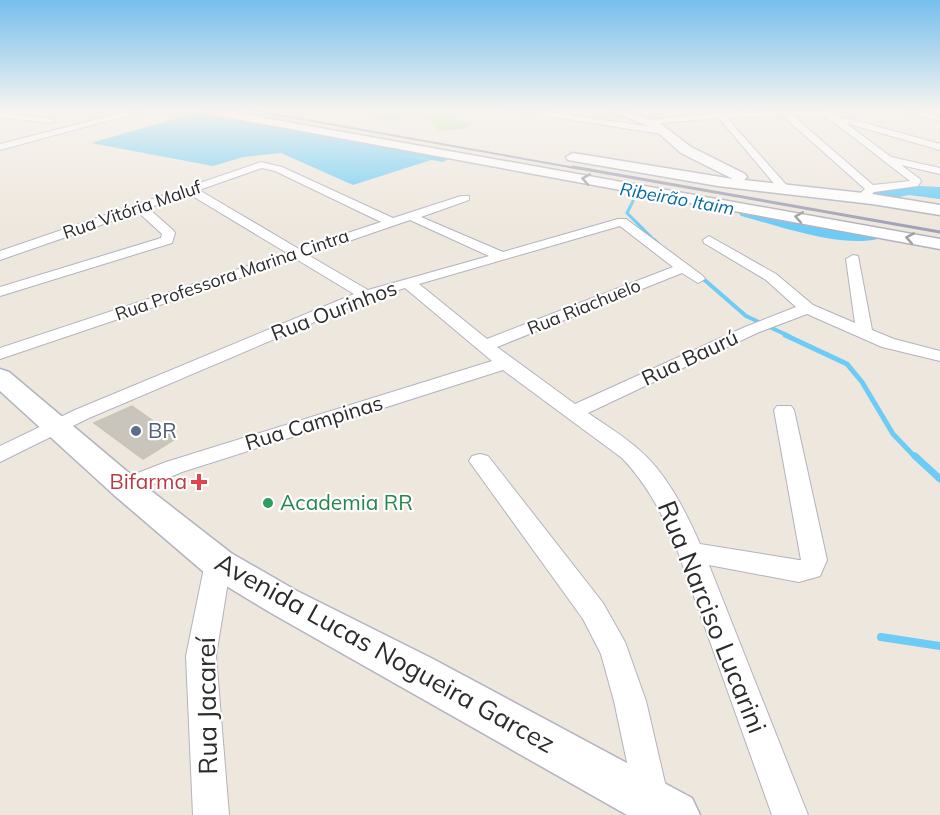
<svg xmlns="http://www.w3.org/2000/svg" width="940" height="815" font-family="Mulish,sans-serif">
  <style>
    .green { fill: #b0e797 }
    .water { fill: #6cccf5 }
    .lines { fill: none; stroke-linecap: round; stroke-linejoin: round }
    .stream-far4 { stroke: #6cccf5; stroke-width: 3 }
    .stream-far3 { stroke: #6cccf5; stroke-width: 4 }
    .stream-far2 { stroke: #6cccf5; stroke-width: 5 }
    .stream-far1 { stroke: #6cccf5; stroke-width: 7 }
    .stream { stroke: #6cccf5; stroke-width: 8 }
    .river { fill: #6cccf5; fill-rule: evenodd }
    .building { fill: #c9c5bc; stroke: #cac4b7; stroke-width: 1.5 }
    .street-casing { stroke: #b2b3c0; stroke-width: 2 }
    .secondary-casing { stroke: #b2b3c0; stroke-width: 3 }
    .street { fill: #fff; fill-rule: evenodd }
    .secondary { fill: #fff; fill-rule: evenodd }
    .rail-far1 { stroke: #a0a2b7; stroke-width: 2 }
    .rail { stroke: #a0a2b7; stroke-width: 3 }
    .oneway { stroke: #a0a0a0 }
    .service-dot { fill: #5c6f8a; stroke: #fff; stroke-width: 2 }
    .health-dot { fill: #e0444e; stroke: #fff; stroke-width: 2 }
    .leisure-dot { fill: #2e9e5b; stroke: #fff; stroke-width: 2 }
    .labels { text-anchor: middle; stroke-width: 4.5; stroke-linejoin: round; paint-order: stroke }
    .far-water-label { font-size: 18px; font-style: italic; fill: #066aa5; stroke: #fff }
    .far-street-label { font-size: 18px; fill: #2c2c2c; stroke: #fff }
    .street-label { font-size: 21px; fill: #2c2c2c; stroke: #fff }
    .service-label { font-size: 21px; fill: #4e5e75; stroke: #fff; text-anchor: start }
    .health-label { font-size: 21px; fill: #be3a42; stroke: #fff; text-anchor: end }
    .leisure-label { font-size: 21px; fill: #27864d; stroke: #fff; text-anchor: start }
    .near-street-label { font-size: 26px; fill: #2c2c2c; stroke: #fff }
  </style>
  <rect width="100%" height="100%" fill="#eee7dd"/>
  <path class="green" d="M 364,111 L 450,111 L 456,112 L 449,118 L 475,124 L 463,129 L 440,131 C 415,102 407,123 377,120 L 373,114 Z"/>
  <path class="water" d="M 192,114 L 220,117 L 222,121 L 431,160 L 353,185 L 281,153 L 243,157 L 213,166 L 91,143 Z"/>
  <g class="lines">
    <path class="stream-far4" d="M 633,201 L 627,213 L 656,242"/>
    <path class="stream-far3" d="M 654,240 L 659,245
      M 700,276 L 746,316 L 789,336"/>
    <path class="stream-far2" d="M 785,335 L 847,364 L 862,382 L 893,434 L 916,458"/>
    <path class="stream-far1" d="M 915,456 L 940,479"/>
    <path class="stream" d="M 881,637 L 940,646"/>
    <path class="river" d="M 193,112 L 223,114 L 443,152 L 451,157 L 443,162 L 223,122 L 188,119 L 186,116 Z
      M 902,185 L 940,187 L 940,199 L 909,195 L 879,201 L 872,199 L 870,195 L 872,191 Z
      M 748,206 L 829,225 L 878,229 L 881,234 L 878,239 C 838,248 780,226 741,216 L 738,212 L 741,208 Z"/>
  </g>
  <path class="building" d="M 132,406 L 177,438 L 143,459 L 94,423 Z"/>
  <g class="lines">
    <defs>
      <path id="street" d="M 130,111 L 143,111 L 0,150 L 0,144 Z
        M 518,111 L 537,111 L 661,128 L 665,131 L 661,134 Z
        M 750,111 L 826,111 L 841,119 L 847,118 L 940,144 L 940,150 L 846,123 L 891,157 L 940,168 L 940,174 L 901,165 L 920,179 L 921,181 L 918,186 L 874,192 L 865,200 L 857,200 L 855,198 L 865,189 L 782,115 L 727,118 L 790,189 L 791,191 L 786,194 L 782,193 L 719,118 L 648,124 L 644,122 L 648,120 ZM 792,115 L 823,115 L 831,120 L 910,181 L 873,185 Z
        M 905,111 L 918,111 L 940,117 L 940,121 Z
        M 0,113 L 51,119 L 55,121 L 51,123 L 0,117 Z
        M 261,162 L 282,167 L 393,218 L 461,196 L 469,196 L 469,200 L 421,217 L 503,252 L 618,219 L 626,219 L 703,276 L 705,279 L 698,283 L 682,273 L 497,347 L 575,404 L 745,327 L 796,307 L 766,280 L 704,243 L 703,240 L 709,236 L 776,274 L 813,305 L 855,323 L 846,259 L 853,255 L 858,256 L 872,330 L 894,339 L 940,351 L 940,361 L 882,347 L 807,314 L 757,333 L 588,413 C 604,424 622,435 637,448 C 666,472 685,510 700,544 L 799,560 L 801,560 L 774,410 L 777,406 L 791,406 L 794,410 L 827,560 L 820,576 L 799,582 L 709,565 L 808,815 L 772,815 L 673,538 C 659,508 645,482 622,458 L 503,370 L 182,472 L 133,493 L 125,495 L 117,493 L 114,487 L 117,481 L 166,462 L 492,361 L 405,288 L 371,298 L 89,418 L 0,462 L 0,446 L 75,410 L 354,294 L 296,259 L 0,359 L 0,348 L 287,253 L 189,194 L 148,208 L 173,230 L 175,233 L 172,243 L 0,296 L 0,287 L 161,238 L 162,234 L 138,212 L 0,260 L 0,251 ZM 262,168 L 275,171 L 381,222 L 299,249 L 199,190 ZM 410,220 L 489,256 L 368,290 L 308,255 ZM 620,226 L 673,267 L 487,339 L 419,284 Z
        M 480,454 L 488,456 L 603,603 L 625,642 L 646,701 L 669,800 L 664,812 L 658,815 L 640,812 L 635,800 L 614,701 L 601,654 L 583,619 L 469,461 L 472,456 Z
        M 218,553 L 227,556 L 231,563 L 216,656 L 229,815 L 193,815 L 186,656 L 205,563 L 209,556 Z"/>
      <path id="secondary" d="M 204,111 L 226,111 L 940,239 L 940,249 L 209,114 Z
        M 611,111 L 626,111 L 661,124 L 691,147 L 745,174 L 747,177 L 744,180 L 872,194 L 940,205 L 940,215 L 872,204 L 718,186 L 568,160 L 566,157 L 573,153 L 733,179 L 681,153 L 653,128 Z
        M 0,369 L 9,372 L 136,479 L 231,553 L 297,591 L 433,659 L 692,798 L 700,815 L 627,815 L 271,613 L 205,573 L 114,495 L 0,391 Z"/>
    </defs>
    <use href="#street" class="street-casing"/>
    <use href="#secondary" class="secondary-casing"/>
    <use href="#street" class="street"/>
    <use href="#secondary" class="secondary"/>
    <path class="rail-far1" d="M 256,111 L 581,169"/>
    <path class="rail" d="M 573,167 L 940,232"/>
  </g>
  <defs><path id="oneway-chevron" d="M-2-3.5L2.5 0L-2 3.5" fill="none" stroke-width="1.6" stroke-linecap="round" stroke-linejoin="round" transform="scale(1.5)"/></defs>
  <g class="oneway">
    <use href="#oneway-chevron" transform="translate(586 179) rotate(-170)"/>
    <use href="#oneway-chevron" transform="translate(799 217) rotate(-170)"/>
    <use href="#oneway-chevron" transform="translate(910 238) rotate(-170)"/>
  </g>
  <linearGradient id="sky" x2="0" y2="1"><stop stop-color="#76beed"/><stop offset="0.49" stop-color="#f7f4f0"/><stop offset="1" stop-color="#f7f4f0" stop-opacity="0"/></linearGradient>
  <rect width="940" height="225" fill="url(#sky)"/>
  <circle class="service-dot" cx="136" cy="431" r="6"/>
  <path class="health-dot" d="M196 473h6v6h6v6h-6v6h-6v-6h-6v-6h6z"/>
  <circle class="leisure-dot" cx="268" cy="503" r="6"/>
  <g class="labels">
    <g class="far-water-label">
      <text transform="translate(677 199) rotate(10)" y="6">Ribeirão Itaim</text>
    </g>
    <g class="far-street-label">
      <text transform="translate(132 210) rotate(-19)" y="6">Rua Vitória Maluf</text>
      <text transform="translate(232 275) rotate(-19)" y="6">Rua Professora Marina Cintra</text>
      <text transform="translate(584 307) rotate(-22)" y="6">Rua Riachuelo</text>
    </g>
    <g class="street-label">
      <text transform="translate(334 311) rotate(-21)" y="7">Rua Ourinhos</text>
      <text transform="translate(690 358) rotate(-25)" y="7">Rua Baurú</text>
      <text transform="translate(314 423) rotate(-17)" y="7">Rua Campinas</text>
    </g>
    <g class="service-label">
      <text x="148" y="438">BR</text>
    </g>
    <g class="health-label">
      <text x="187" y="489">Bifarma</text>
    </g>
    <g class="leisure-label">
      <text x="280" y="510">Academia RR</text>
    </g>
    <g class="near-street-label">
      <text transform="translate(712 617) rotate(68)" y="9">Rua Narciso Lucarini</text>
      <text transform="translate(385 653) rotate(29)" y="9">Avenida Lucas Nogueira Garcez</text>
      <text transform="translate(207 706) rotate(-91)" y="9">Rua Jacareí</text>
    </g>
  </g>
</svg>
